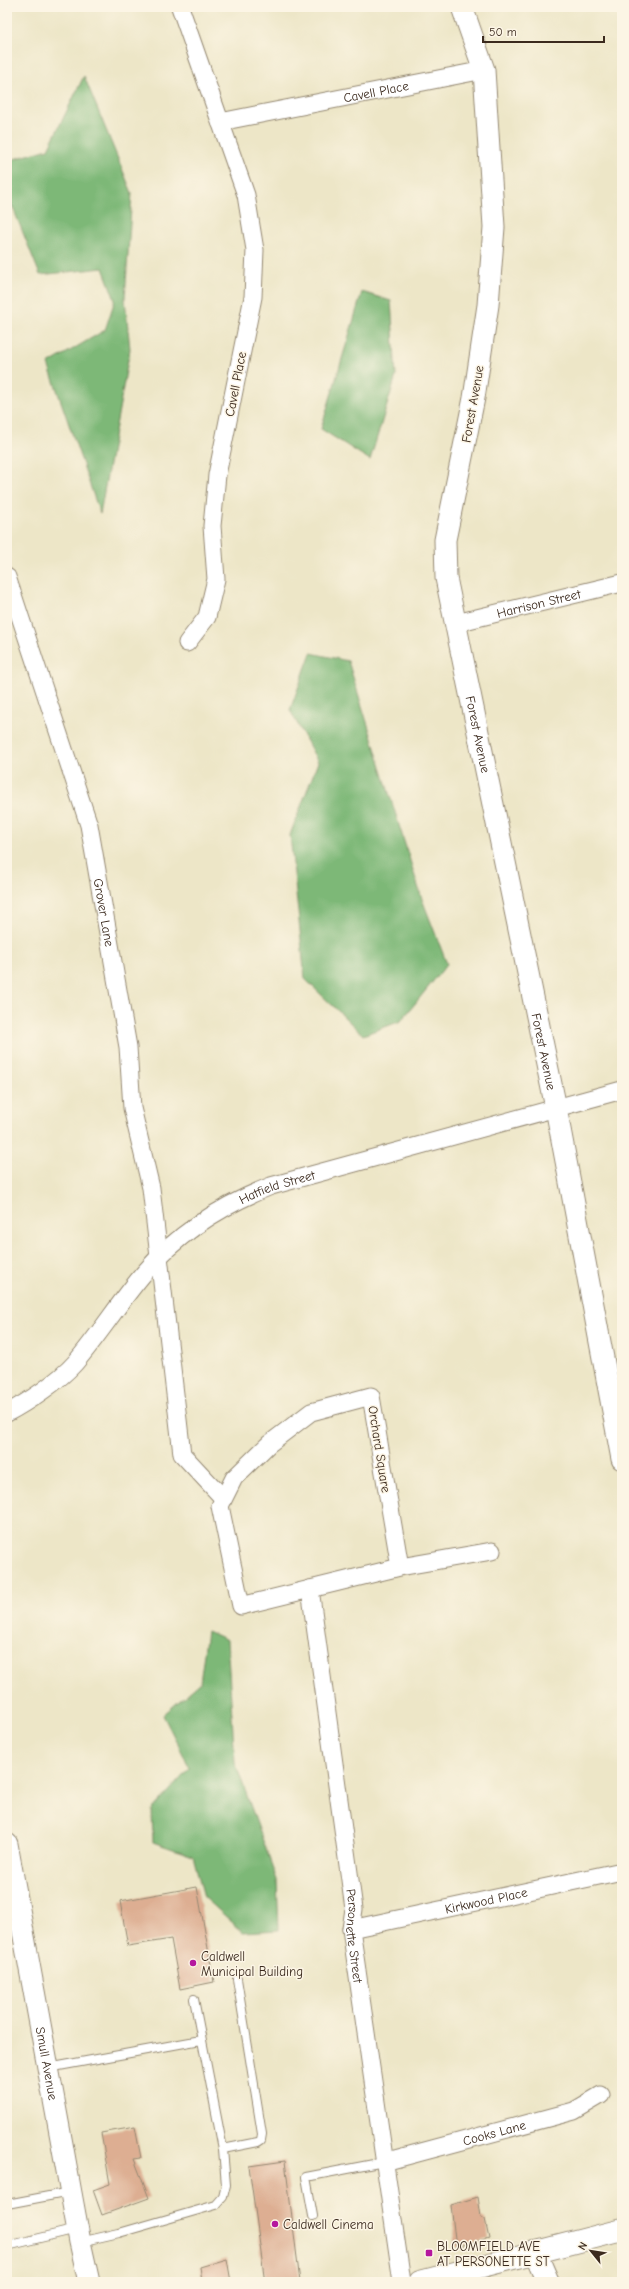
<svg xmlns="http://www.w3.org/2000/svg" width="629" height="2289" font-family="'Comic Neue',sans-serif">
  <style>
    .forest { fill: #7db877; stroke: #5c714a }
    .building { fill: #ddae92 }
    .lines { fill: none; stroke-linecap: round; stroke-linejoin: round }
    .service-casing { stroke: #948872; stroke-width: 10 }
    .minor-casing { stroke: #948872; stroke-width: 19 }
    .tertiary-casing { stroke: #948872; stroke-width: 23 }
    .primary-casing { stroke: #948872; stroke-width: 24 }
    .service { stroke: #fff; stroke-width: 8 }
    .minor { stroke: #fff; stroke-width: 17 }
    .tertiary { stroke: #fff; stroke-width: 21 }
    .primary { stroke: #fff; stroke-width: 22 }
    .poi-dot { fill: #b5179e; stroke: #fcf5e5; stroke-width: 1.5 }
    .labels { text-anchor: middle; stroke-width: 3; stroke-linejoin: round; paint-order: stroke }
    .street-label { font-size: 13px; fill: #3b2a1e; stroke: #fcf5e5 }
    .poi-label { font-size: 13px; fill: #3b2a1e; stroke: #fcf5e5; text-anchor: start }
  </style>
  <rect width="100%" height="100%" fill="#fcf5e5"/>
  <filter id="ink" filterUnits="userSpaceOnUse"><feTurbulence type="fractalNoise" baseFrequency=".025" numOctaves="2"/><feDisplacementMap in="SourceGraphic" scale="8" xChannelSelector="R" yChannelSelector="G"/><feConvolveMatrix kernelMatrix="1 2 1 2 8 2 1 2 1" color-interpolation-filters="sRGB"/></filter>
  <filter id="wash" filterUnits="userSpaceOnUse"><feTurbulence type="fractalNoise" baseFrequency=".012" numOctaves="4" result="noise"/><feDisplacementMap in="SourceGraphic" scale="16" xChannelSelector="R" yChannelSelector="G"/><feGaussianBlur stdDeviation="0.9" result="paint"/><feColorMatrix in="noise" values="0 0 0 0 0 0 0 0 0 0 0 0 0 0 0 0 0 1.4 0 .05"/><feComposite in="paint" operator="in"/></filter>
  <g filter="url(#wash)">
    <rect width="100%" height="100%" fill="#ede6c7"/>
    <path class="forest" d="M 84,76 L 132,193 L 125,299 L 130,349 L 100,514 L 48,364 L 105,330 L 115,300 L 103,268 L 40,275 L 7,193 L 7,161 L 48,149 Z
      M 362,292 L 391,301 L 396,376 L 370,460 L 321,429 Z
      M 311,653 L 348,661 L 422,899 L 447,964 L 401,1021 L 363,1035 L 305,979 L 290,835 L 318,762 L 290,710 Z
      M 207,1631 L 227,1640 L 235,1762 L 277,1880 L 279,1930 L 243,1932 L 204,1897 L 193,1856 L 153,1842 L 152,1810 L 190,1768 L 163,1715 L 200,1683 Z"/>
    <g id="blocks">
      <path class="building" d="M 197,1887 L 214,1982 L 180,1989 L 171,1939 L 128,1946 L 120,1901 Z
        M 135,2127 L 141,2158 L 134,2159 L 149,2198 L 102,2215 L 93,2190 L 110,2184 L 101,2133 Z
        M 285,2161 L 300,2282 L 265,2282 L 249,2166 Z
        M 478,2197 L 481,2217 L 485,2219 L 489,2238 L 456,2247 L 451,2205 Z
        M 227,2259 L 231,2282 L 202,2282 L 200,2267 Z"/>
    </g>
  </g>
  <g filter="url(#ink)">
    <use href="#blocks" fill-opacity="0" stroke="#948872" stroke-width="1"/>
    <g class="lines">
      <defs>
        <path id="service" d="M 48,2068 L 201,2040
          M 223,2149 L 258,2142 L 261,2140 L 262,2134 L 237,1979
          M 7,2204 L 70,2192
          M 313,2216 L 306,2177 L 384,2162
          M 80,2242 L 119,2233 L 216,2205 L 223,2197 L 226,2185 L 223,2149 L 194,1999
          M 7,2246 L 77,2229"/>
        <g id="minor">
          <path d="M 180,7 L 246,195 L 255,250 L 253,297 L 217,475 L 212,526 L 216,579 L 207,617 L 187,643"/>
          <path id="s1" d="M 220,122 L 484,70"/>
          <path id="s2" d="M 7,577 L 89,825 L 128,1047 L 132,1108 L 151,1188 L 182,1454 L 223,1498"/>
          <path id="s3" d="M 456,623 L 622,583"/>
          <path id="s4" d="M 7,1413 C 28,1402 59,1381 75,1363 C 100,1334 120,1301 145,1272 C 179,1232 223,1205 271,1186 L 622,1090"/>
          <path d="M 400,1567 L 371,1396 L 311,1412 L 269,1444 L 234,1478 L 220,1506 L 241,1606 L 400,1567 L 492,1551"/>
          <path id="s5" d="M 310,1589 L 354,1909 L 351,1929 L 402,2282"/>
          <path id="s6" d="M 351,1929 L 622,1871"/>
          <path id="s7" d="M 384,2162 L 574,2111 L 601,2095"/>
        </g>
        <g id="tertiary">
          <path id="s8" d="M 462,7 L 484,70 L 494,227 L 488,305 L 474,398 L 445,540 L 446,578 L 556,1108 L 622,1459"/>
          <path id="s9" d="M 7,1844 L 80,2242 L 89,2282"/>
        </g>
        <path id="primary" d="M 535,2252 L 548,2282
          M 420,2282 L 622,2230"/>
      </defs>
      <use href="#service" class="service-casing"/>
      <use href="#minor" class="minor-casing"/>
      <use href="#tertiary" class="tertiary-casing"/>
      <use href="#primary" class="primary-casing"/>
      <use href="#service" class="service"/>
      <use href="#minor" class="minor"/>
      <use href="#tertiary" class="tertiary"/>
      <use href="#primary" class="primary"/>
    </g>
  </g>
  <g class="poi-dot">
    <circle cx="193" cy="1963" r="4"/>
    <circle cx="275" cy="2224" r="4"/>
    <rect x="425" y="2249" width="8" height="8" rx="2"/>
  </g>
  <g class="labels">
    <g class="street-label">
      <text dy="5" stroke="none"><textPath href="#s1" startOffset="159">Cavell Place</textPath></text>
      <text transform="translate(235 384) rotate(-79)" y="5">Cavell Place</text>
      <text transform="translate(472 404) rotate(-80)" y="5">Forest Avenue</text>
      <text dy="5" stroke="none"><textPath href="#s3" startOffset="85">Harrison Street</textPath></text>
      <text dy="5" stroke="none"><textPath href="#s8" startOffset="739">Forest Avenue</textPath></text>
      <text dy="5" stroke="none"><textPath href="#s2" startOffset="350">Grover Lane</textPath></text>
      <text dy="5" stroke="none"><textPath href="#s8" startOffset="1063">Forest Avenue</textPath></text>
      <text dy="5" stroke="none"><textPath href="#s4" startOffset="359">Hatfield Street</textPath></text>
      <text transform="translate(380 1449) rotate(81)" y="5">Orchard Square</text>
      <text dy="5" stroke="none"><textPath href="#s6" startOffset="138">Kirkwood Place</textPath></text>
      <text dy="5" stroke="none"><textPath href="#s5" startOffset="350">Personette Street</textPath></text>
      <text dy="5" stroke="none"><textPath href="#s9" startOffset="223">Smull Avenue</textPath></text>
      <text dy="5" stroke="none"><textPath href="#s7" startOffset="114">Cooks Lane</textPath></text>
    </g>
    <g class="poi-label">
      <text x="201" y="1961">Caldwell<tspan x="201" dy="15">Municipal Building</tspan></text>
      <text x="283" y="2229">Caldwell Cinema</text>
      <text x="437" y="2251">BLOOMFIELD AVE<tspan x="437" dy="15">AT PERSONETTE ST</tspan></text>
    </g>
  </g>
  <rect width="629" height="2289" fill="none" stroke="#fcf5e5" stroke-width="24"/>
  <g transform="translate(591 2251) rotate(300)" stroke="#fcf5e5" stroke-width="3" paint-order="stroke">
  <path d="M0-3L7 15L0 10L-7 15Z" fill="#3b2a1e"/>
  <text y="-6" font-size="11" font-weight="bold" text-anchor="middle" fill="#3b2a1e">N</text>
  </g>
  <path d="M483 36v6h121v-6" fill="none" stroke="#3b2a1e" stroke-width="2"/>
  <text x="489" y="36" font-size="12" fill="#3b2a1e" stroke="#fcf5e5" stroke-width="3" paint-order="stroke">50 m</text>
</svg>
